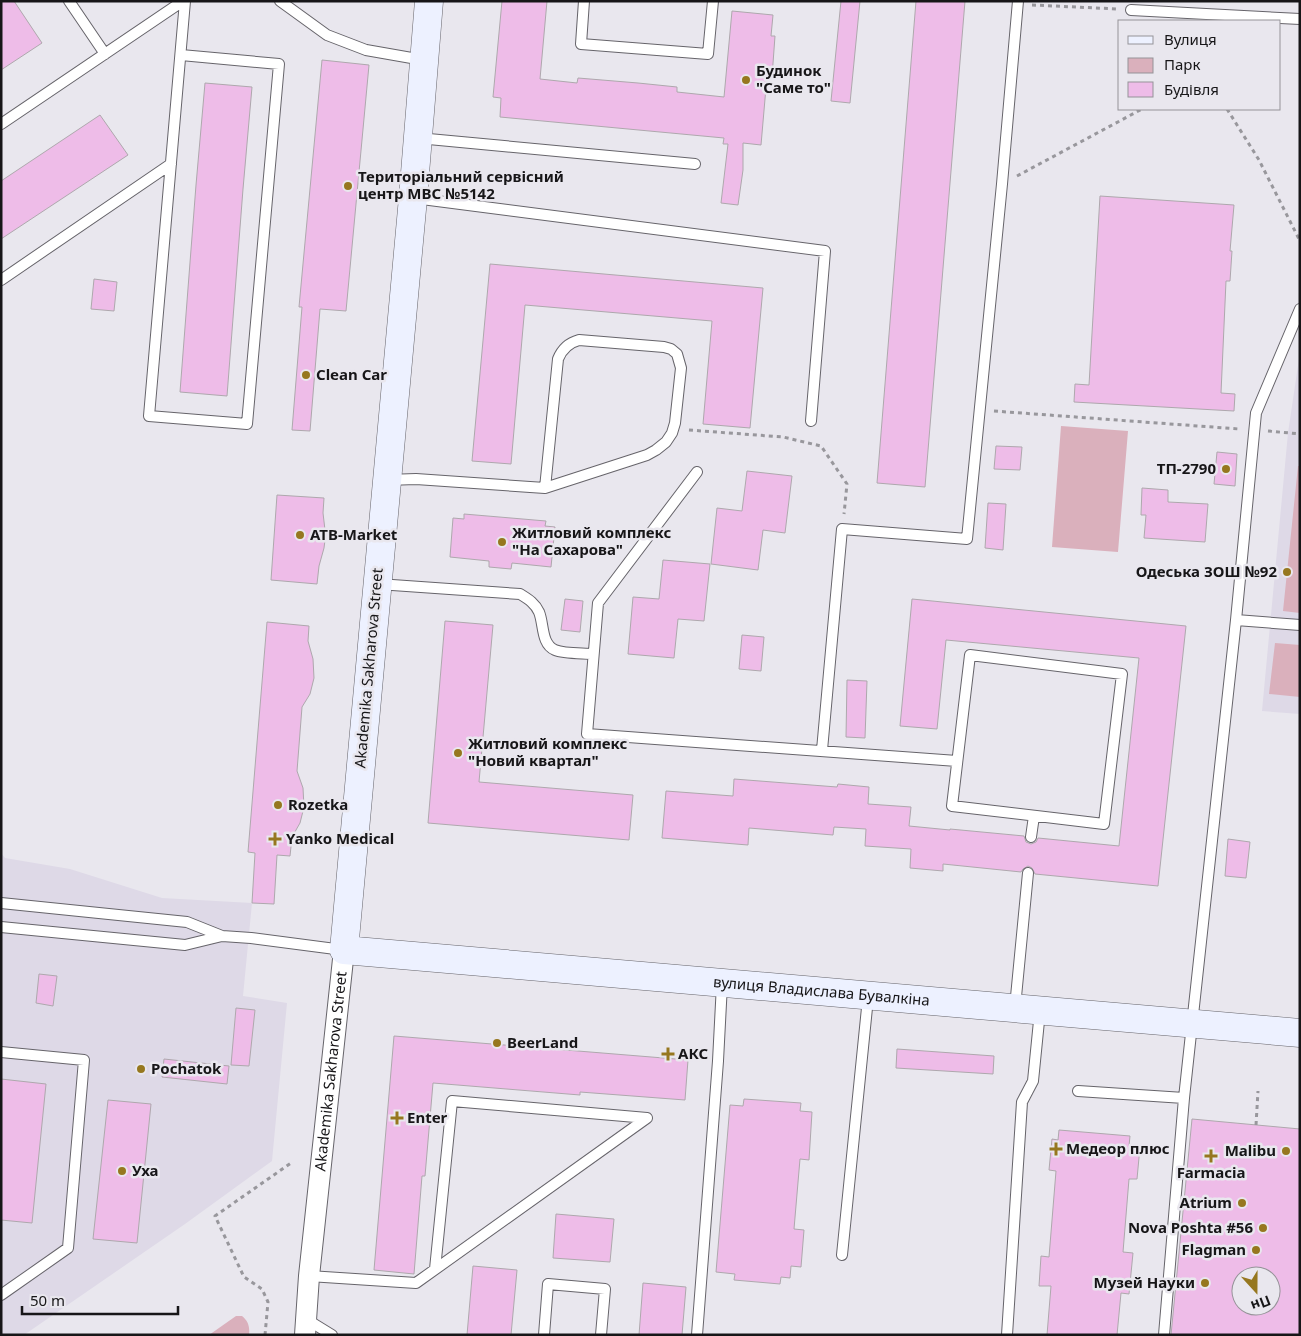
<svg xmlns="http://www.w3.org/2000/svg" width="1301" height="1336" font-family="'Noto Sans',sans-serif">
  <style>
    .built { fill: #ded9e7 }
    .green { fill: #dab0bc }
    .building { fill: #eebce8; stroke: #aea8ad; fill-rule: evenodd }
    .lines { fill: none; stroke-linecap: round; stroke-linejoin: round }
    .lane-casing { stroke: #66646a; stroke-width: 12 }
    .street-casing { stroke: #66646a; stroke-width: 22 }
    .secondary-casing { stroke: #66646a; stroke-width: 29 }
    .path { stroke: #98979c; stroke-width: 3; stroke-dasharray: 4 4; stroke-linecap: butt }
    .lane { stroke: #fff; stroke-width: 10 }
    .street { stroke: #fff; stroke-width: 20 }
    .secondary { stroke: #edf1ff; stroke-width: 28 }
    .poi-dot { fill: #96771f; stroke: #e9e7ee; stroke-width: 2 }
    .labels { text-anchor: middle; stroke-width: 5; stroke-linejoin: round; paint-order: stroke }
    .poi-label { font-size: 15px; font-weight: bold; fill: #171618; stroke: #e9e7ee; text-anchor: start }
    .street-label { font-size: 15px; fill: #171618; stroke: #e9e7ee }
  </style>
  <rect width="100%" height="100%" fill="#e9e7ee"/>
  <path class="built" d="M 1300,352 L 1300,714 L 1262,711 L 1288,433 Z
    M 1,853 L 5,858 L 70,869 L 162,898 L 252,903 L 243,996 L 287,1003 L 272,1161 L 185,1224 L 24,1335 L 1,1335 Z"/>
  <path class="green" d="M 1061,426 L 1128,431 L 1118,552 L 1052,547 Z
    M 1298,466 L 1300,466 L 1300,613 L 1283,611 Z
    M 1275,643 L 1300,645 L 1300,697 L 1269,694 Z
    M 236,1316 L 242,1316 C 248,1321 250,1326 249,1335 L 209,1335 Z"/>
  <path class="building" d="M 1,1 L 14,1 L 42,43 L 1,70 Z
    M 502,1 L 547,1 L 540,79 L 577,83 L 578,78 L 638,83 L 677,87 L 677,92 L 724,97 L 732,11 L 773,15 L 771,36 L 775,36 L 772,77 L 767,76 L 761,145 L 743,143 L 743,170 L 738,205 L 721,203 L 728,144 L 723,144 L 724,138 L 500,117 L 501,98 L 493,97 Z
    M 841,1 L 860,1 L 850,103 L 831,101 Z
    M 916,1 L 965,1 L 925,487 L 877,483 Z
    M 322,60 L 369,65 L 346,311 L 320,309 L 310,431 L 292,430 L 302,307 L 299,307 Z
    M 205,83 L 252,87 L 243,189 L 227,396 L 180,392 L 196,185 Z
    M 100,115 L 128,155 L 1,239 L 1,181 Z
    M 1100,196 L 1234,205 L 1230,251 L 1232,251 L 1230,281 L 1226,281 L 1221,393 L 1235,394 L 1234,411 L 1074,402 L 1075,384 L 1089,385 Z
    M 490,264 L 763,288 L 750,428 L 703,424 L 712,321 L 525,305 L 511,464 L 472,461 Z
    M 94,279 L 117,282 L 114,311 L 91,309 Z
    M 996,446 L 1022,447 L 1020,470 L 994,469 Z
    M 1217,452 L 1237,454 L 1235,486 L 1214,484 Z
    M 747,471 L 792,476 L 785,533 L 763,530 L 758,570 L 711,564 L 717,508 L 742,511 Z
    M 1142,488 L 1168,490 L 1168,502 L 1208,504 L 1205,542 L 1144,538 L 1146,515 L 1141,515 Z
    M 277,495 L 324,498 L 323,513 L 325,530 L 325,540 L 324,548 L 319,566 L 317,584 L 271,580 Z
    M 988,503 L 1006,504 L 1003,550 L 985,548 Z
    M 464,514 L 546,521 L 545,526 L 555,527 L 551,567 L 512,563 L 511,569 L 489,567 L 489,561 L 450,557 L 453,518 L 464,519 Z
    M 663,560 L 710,564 L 704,621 L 678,619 L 674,658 L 628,654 L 633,597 L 659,599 Z
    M 565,599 L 583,601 L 580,632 L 561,630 Z
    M 912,599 L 1186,626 L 1158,886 L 1035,874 L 1032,868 L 1028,866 L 1023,869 L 1021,872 L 943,864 L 943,871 L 910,868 L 911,849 L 865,846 L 866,829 L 834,827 L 833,835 L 749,828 L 748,845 L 662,838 L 666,791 L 733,796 L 734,779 L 837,787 L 838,784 L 869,787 L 868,804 L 911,807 L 909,826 L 950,830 L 950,829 L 1024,836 L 1026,842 L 1031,844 L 1036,842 L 1038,838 L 1119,846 L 1139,658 L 946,640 L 937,729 L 900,726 Z
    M 445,621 L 493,625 L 479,782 L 633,795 L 629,840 L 428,823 Z
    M 267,622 L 309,626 L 308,641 L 313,659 L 314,678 L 310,694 L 302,707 L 297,771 L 303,788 L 304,807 L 300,823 L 292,837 L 290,856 L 277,855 L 274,904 L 252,903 L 255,853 L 248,852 Z
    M 742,635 L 764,637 L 761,671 L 739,669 Z
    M 847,680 L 867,681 L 865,738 L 846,737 Z
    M 1228,839 L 1250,842 L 1246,878 L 1225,876 Z
    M 39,974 L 57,976 L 53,1006 L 36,1003 Z
    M 236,1008 L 255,1010 L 249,1066 L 231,1065 Z
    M 394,1036 L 688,1060 L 685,1100 L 580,1092 L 580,1095 L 433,1083 L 425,1176 L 422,1176 L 414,1274 L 374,1270 Z
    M 897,1049 L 994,1056 L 993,1074 L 896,1068 Z
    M 164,1059 L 229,1066 L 227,1084 L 162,1077 Z
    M 1,1079 L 46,1084 L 32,1223 L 1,1220 Z
    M 744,1099 L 801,1103 L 800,1111 L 812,1112 L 809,1160 L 800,1159 L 794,1229 L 804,1230 L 801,1267 L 791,1266 L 790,1278 L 781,1277 L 780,1284 L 734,1280 L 735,1274 L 716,1272 L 730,1105 L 743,1106 Z
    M 108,1100 L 151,1104 L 137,1243 L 93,1239 Z
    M 1192,1119 L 1300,1129 L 1300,1323 L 1299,1335 L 1171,1335 ZM 1241,1276 L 1271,1276 L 1271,1306 L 1241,1306 Z
    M 1059,1130 L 1130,1136 L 1129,1146 L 1140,1147 L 1137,1179 L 1129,1179 L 1123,1252 L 1133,1253 L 1129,1294 L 1121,1293 L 1117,1335 L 1047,1335 L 1051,1286 L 1039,1286 L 1041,1256 L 1049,1257 L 1056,1171 L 1049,1170 L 1052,1139 L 1058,1140 Z
    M 556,1214 L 614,1219 L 610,1262 L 553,1258 Z
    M 473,1266 L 517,1270 L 511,1335 L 467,1335 Z
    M 643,1283 L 686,1287 L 682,1335 L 639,1335 Z"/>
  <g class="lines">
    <defs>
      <path id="lane" d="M 69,1 L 105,54
        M 280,1 L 327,35 L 366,50 L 423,60
        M 584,1 L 581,44 L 708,54 L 713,1
        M 1131,10 L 1300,19
        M 181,55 L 279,64 L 247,424 L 149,416 L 185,1
        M 1,124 L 183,1
        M 418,138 L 695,164
        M 414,198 L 825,251 L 811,421
        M 1,280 L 171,164
        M 697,472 L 598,603 L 587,734 L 957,761
        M 387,480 L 416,479 L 545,488 L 647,455 L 656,450 L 666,442 L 672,433 L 675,423 L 681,368 L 677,354 L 671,349 L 664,347 L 579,340 C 568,343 562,349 558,359 L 545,488
        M 378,584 L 520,594 C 528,599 535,603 539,612 C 544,624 541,644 555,650 C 564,654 583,653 593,654
        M 1236,620 L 1300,625
        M 970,655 L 1122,674 L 1104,824 L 952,806 Z
        M 822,750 L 842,529 L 967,539 L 1002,184 L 1018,1
        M 1031,837 L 1034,816
        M 1,903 L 187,922 L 222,936
        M 1,927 L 185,945 L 222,936 L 251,938 L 343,950
        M 1015,1007 L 1028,873
        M 1,1052 L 84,1060 L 68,1248 L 1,1295
        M 1078,1091 L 1184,1098
        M 842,1255 L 868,998
        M 435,1269 L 452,1101 L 647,1118
        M 309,1276 L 416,1283 L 647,1118
        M 306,1319 L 332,1335
        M 544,1335 L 548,1284 L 605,1289 L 601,1335
        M 697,1335 L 718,1061 L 722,984
        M 1007,1335 L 1022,1102 L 1033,1081 L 1040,1011
        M 1164,1335 L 1184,1098 L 1236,620 L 1256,413 L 1300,309"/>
      <g id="street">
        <path id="s1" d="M 305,1335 L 309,1276 L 344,950"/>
      </g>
      <g id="secondary">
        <path id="s2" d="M 429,1 L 413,198 L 344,950 L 1300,1033"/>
      </g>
    </defs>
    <use href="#lane" class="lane-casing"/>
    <use href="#street" class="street-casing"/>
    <use href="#secondary" class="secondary-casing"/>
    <path class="path" d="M 1032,5 L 1118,9
      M 1227,109 L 1259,160 L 1300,241
      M 1017,176 L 1142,109
      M 994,411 L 1239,429
      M 689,430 L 783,437 L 821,446 L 847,484 L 844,514
      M 1268,431 L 1300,434
      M 1256,1125 L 1258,1091
      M 265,1335 L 268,1302 L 262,1289 L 244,1277 L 215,1216 L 291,1163"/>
    <use href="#lane" class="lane"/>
    <use href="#street" class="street"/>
    <use href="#secondary" class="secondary"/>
  </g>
  <g class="poi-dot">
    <circle cx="746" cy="80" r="5"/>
    <circle cx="348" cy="186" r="5"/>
    <circle cx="306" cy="375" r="5"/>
    <circle cx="1226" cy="469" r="5"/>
    <circle cx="300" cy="535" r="5"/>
    <circle cx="502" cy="542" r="5"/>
    <circle cx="1287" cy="572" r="5"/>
    <circle cx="458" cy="753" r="5"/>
    <circle cx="278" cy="805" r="5"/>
    <path d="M272.5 831.5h5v5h5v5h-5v5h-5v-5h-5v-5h5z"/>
    <circle cx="497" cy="1043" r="5"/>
    <path d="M665.5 1046.5h5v5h5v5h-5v5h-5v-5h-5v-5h5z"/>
    <circle cx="141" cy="1069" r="5"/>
    <path d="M394.5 1110.5h5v5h5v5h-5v5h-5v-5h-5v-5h5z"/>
    <path d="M1053.5 1141.5h5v5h5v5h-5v5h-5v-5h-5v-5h5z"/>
    <circle cx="1286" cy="1151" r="5"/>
    <path d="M1208.5 1148.5h5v5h5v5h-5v5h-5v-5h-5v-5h5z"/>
    <circle cx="122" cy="1171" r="5"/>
    <circle cx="1242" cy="1203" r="5"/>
    <circle cx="1263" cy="1228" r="5"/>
    <circle cx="1256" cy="1250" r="5"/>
    <circle cx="1205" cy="1283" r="5"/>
  </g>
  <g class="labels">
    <g class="poi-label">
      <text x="756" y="76">Будинок<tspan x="756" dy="17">"Саме то"</tspan></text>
      <text x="358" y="182">Територіальний сервісний<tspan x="358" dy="17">центр МВС №5142</tspan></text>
      <text x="316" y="380">Clean Car</text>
      <text x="1216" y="474" text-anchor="end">ТП-2790</text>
      <text x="512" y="538">Житловий комплекс<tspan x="512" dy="17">"На Сахарова"</tspan></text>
      <text x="310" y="540">ATB-Market</text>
      <text x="1277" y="577" text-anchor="end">Одеська ЗОШ №92</text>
      <text x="468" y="749">Житловий комплекс<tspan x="468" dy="17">"Новий квартал"</tspan></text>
      <text x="288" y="810">Rozetka</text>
      <text x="286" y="844">Yanko Medical</text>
      <text x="507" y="1048">BeerLand</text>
      <text x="678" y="1059">АКС</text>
      <text x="151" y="1074">Pochatok</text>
      <text x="407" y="1123">Enter</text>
      <text x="1066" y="1154">Медеор плюс</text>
      <text x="1276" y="1156" text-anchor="end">Malibu</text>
      <text x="132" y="1176">Уха</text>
      <text x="1211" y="1178" text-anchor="middle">Farmacia</text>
      <text x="1232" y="1208" text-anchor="end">Atrium</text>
      <text x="1253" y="1233" text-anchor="end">Nova Poshta #56</text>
      <text x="1246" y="1255" text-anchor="end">Flagman</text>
      <text x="1195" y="1288" text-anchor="end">Музей Науки</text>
    </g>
    <g class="street-label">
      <text transform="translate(369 668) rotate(-85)" y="5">Akademika Sakharova Street</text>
      <text dy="5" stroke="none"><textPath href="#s2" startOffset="1432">вулиця Владислава Бувалкіна</textPath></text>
      <text dy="5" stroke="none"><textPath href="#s1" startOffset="265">Akademika Sakharova Street</textPath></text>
    </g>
  </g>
  <rect width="1301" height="1336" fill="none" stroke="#171618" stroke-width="5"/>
  <rect x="1118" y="20" width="162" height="90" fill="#e9e7ee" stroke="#959398"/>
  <rect x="1128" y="36" width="25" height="8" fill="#edf1ff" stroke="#959398"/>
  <text x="1164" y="45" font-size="15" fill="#171618">Вулиця</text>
  <rect x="1128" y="58" width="25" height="15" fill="#dab0bc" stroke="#959398"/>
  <text x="1164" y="70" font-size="15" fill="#171618">Парк</text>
  <rect x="1128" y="82" width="25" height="15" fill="#eebce8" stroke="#959398"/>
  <text x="1164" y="95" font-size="15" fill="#171618">Будівля</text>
  <g transform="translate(1256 1291) rotate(159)"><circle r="24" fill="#e9e7ee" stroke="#959398"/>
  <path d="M0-4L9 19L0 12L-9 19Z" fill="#96771f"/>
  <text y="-8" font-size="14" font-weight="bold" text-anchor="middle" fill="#171618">Пн</text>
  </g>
  <path d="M22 1306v8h156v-8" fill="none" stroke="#171618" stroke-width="2.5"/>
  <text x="30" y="1306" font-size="15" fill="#171618" stroke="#e9e7ee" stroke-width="4" paint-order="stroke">50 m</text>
</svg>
